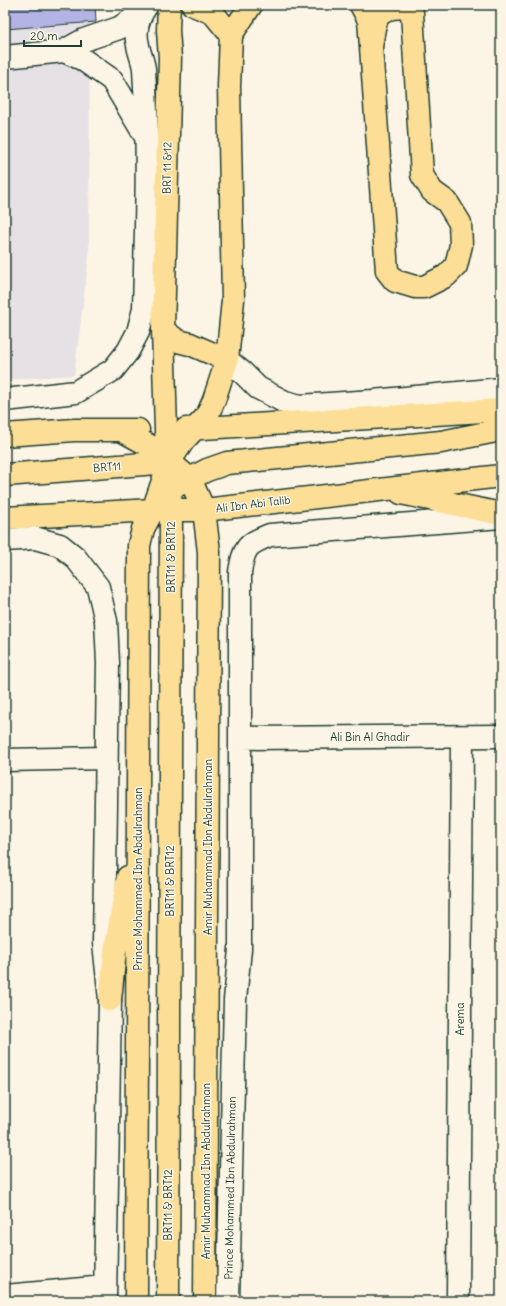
<svg xmlns="http://www.w3.org/2000/svg" width="506" height="1306" font-family="Delius,sans-serif">
  <style>
    .built { fill: #e6e1e5 }
    .building { fill: #b4b3e5; stroke: #1f3d34 }
    .lines { fill: none; stroke-linecap: round; stroke-linejoin: round }
    .minor-casing { stroke: #1f3d34; stroke-width: 25 }
    .major-casing { stroke: #1f3d34; stroke-width: 25 }
    .minor { stroke: #fcf5e5; stroke-width: 22 }
    .major { stroke: #fdde96; stroke-width: 22 }
    .labels { text-anchor: middle; stroke-width: 3; stroke-linejoin: round; paint-order: stroke }
    .street-label { font-size: 11px; fill: #1f3d34; stroke: #fcf5e5 }
  </style>
  <rect width="100%" height="100%" fill="#fcf5e5"/>
  <filter id="ink" filterUnits="userSpaceOnUse"><feTurbulence type="fractalNoise" baseFrequency=".025" numOctaves="2"/><feDisplacementMap in="SourceGraphic" scale="8" xChannelSelector="R" yChannelSelector="G"/><feConvolveMatrix kernelMatrix="1 2 1 2 8 2 1 2 1" color-interpolation-filters="sRGB"/></filter>
  <g filter="url(#ink)">
    <path class="built" d="M 5,5 L 90,5 L 89,256 L 74,375 L 5,380 Z"/>
    <path class="building" d="M 5,5 L 95,5 L 96,22 L 5,29 Z"/>
    <g class="lines">
      <defs>
        <path id="minor" d="M 64,51 L 82,59 L 112,80 L 146,137
          M 5,57 L 64,51 L 84,40 L 119,28 L 141,14
          M 227,360 L 243,373 L 258,388 L 285,402 L 300,406 L 373,401 L 501,389
          M 5,400 L 76,392 L 113,370 L 128,351 L 138,332 L 144,309 C 146,229 149,149 144,69 C 143,60 139,53 138,45 C 134,30 138,17 147,5
          M 5,540 L 35,538 L 60,545 L 75,557 L 98,587 L 106,621 L 108,663 L 104,943 L 110,1000 L 105,1301
          M 240,738 L 501,736
          M 5,760 L 106,758
          M 5,1296 L 105,1287
          M 228,1301 L 235,1000 L 240,949 L 240,572 C 244,547 247,544 270,535 L 501,517
          M 458,1301 L 462,737"/>
        <path id="major" d="M 169,5 L 168,30 L 170,58 L 163,330 L 178,341 L 190,344 L 227,360
          M 193,5 L 213,13 L 231,35
          M 361,5 L 369,20 L 371,47 L 387,271 L 395,281 L 415,287 L 424,287 L 446,276 L 456,266 L 461,245 L 460,223 L 447,202 L 432,191 L 422,175 L 412,12 L 407,7 L 391,8 L 378,15 L 374,28 L 371,47
          M 163,330 L 166,430 L 171,511 L 168,1301
          M 186,429 L 501,410
          M 123,431 L 150,446 L 190,479 L 204,510 L 209,552 L 205,1301
          M 5,435 L 74,430 L 138,430
          M 5,475 L 169,462 L 184,440 L 207,416 L 214,400 L 227,360 L 233,300 L 229,86 L 231,35 L 251,5
          M 178,485 L 207,470 L 227,463 L 441,442 L 501,430
          M 401,493 L 501,514
          M 5,518 L 153,510 L 204,510 L 501,476
          M 110,1000 L 115,951 L 128,877
          M 136,1301 L 139,545 L 143,529 L 153,510 L 165,475"/>
      </defs>
      <use href="#minor" class="minor-casing"/>
      <use href="#major" class="major-casing"/>
      <use href="#minor" class="minor"/>
      <use href="#major" class="major"/>
    </g>
  </g>
  <g class="labels">
    <g class="street-label">
      <text transform="translate(167 168) rotate(-89)" y="4">BRT 11 &amp;12</text>
      <text transform="translate(107 467) rotate(-5)" y="4">BRT11</text>
      <text transform="translate(253 504) rotate(-7)" y="4">Ali Ibn Abi Talib</text>
      <text transform="translate(171 557) rotate(-90)" y="4">BRT11 &amp; BRT12</text>
      <text x="370" y="741">Ali Bin Al Ghadir</text>
      <text transform="translate(208 847) rotate(-90)" y="4">Amir Muhammad Ibn Abdulrahman</text>
      <text transform="translate(138 879) rotate(-90)" y="4">Prince Mohammed Ibn Abdulrahman</text>
      <text transform="translate(170 881) rotate(-90)" y="4">BRT11 &amp; BRT12</text>
      <text transform="translate(460 1019) rotate(-90)" y="4">Arema</text>
      <text transform="translate(206 1171) rotate(-90)" y="4">Amir Muhammad Ibn Abdulrahman</text>
      <text transform="translate(230 1188) rotate(-89)" y="4">Prince Mohammed Ibn Abdulrahman</text>
      <text transform="translate(168 1205) rotate(-90)" y="4">BRT11 &amp; BRT12</text>
    </g>
  </g>
  <rect width="506" height="1306" fill="none" stroke="#fcf5e5" stroke-width="20"/>
  <rect x="10" y="10" width="486" height="1286" fill="none" stroke="#1f3d34" stroke-width="1.5" filter="url(#ink)"/>
  <path d="M24 40v6h57v-6" fill="none" stroke="#1f3d34" stroke-width="2"/>
  <text x="30" y="40" font-size="12" fill="#1f3d34" stroke="#fcf5e5" stroke-width="3" paint-order="stroke">20 m</text>
</svg>
